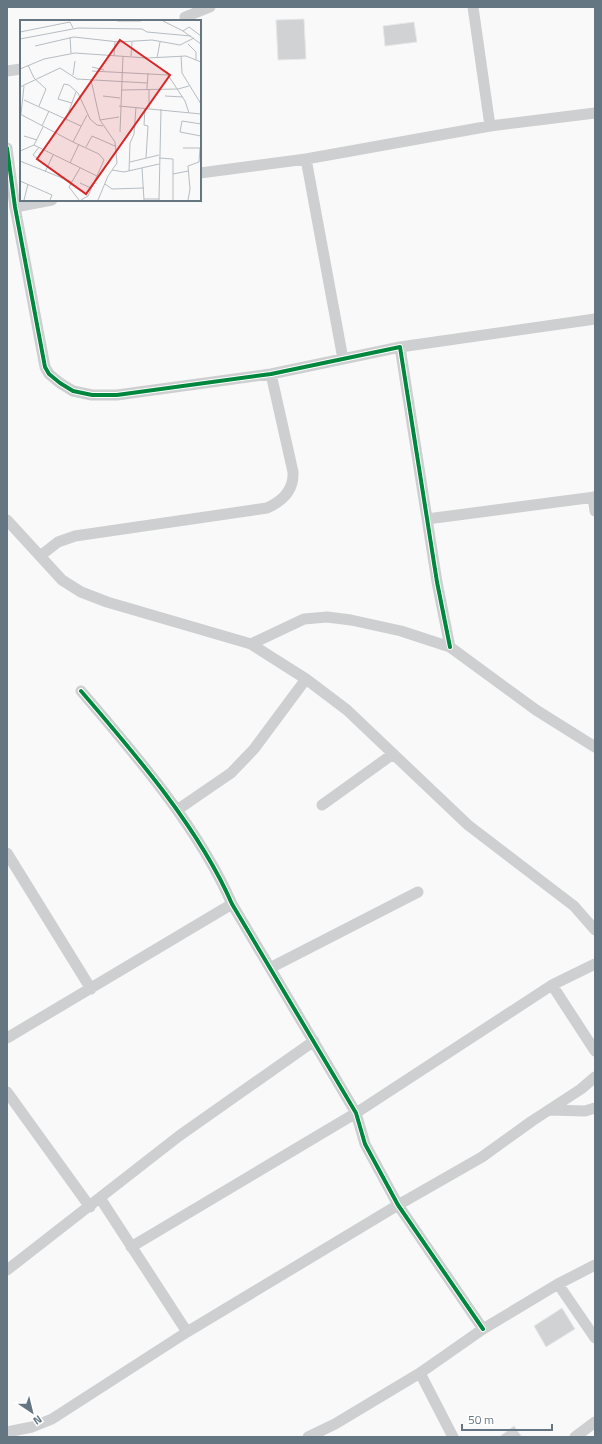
<svg xmlns="http://www.w3.org/2000/svg" width="602" height="1444" font-family="'Titillium Web',sans-serif">
  <style>
    .building { fill: #d0d2d3; stroke: #e8e8e8 }
    .lines { fill: none; stroke-linecap: round; stroke-linejoin: round }
    .street { stroke: #cecfd0; stroke-width: 11 }
    .cycleway-casing { stroke: #fff; stroke-width: 6 }
    .cycleway { stroke: #00873e; stroke-width: 4 }
    .inset-road { fill: none; stroke: #b5bdc3; stroke-width: 1 }
    .view { fill: #d62828; fill-opacity: 0.15; stroke: #d62828; stroke-width: 2 }
    .inset-edge { fill: none; stroke: #657683; stroke-width: 2 }
  </style>
  <rect width="100%" height="100%" fill="#f9f9f9"/>
  <path class="building" d="M 304,19 L 306,59 L 278,60 L 276,20 Z
    M 414,22 L 417,42 L 385,46 L 383,26 Z
    M 562,1308 L 575,1329 L 546,1347 L 534,1326 Z
    M 514,1426 L 522,1437 L 499,1437 Z"/>
  <g class="lines">
    <path class="street" d="M 473,7 L 490,126
      M 185,17 L 210,7
      M 7,71 L 21,69
      M 7,148 L 15,207 L 45,367 L 49,374 L 60,383 L 73,391 L 92,395 L 117,395 L 271,374 L 400,347 L 437,582 L 450,647
      M 306,159 L 343,359
      M 200,173 L 306,159 L 490,126 L 595,113
      M 15,207 L 52,200
      M 400,347 L 595,319
      M 593,497 L 595,511
      M 427,519 L 595,497
      M 7,520 L 62,580 L 81,592 L 107,602 L 251,644 L 306,679 L 347,710 L 468,825 L 574,906 L 595,930
      M 40,556 L 58,542 L 75,536 L 267,508 C 283,501 294,490 293,472 L 271,374
      M 251,644 L 304,619 L 327,617 L 351,620 L 401,631 L 450,647 L 536,710 L 595,747
      M 81,691 C 135,754 199,828 232,904 L 356,1113 L 365,1144 L 398,1205 L 483,1329
      M 322,805 L 393,754
      M 177,810 L 231,773 L 254,749 L 306,679
      M 7,853 L 91,989
      M 270,968 L 418,892
      M 552,985 L 595,1051
      M 7,1038 L 232,904
      M 7,1092 L 90,1207
      M 549,1110 L 585,1111 L 595,1108
      M 100,1198 L 187,1332
      M 131,1247 L 356,1113 L 552,985 L 595,964
      M 7,1270 L 179,1136 L 314,1041
      M 558,1284 L 595,1338
      M 420,1373 L 453,1437
      M 7,1432 L 32,1427 L 52,1419 L 187,1332 L 398,1205 L 482,1157 L 532,1121 L 581,1089 L 595,1077
      M 308,1437 L 335,1424 L 420,1373 L 483,1329 L 558,1284 L 595,1265
      M 575,1437 L 595,1422"/>
    <defs>
      <path id="cycleway" d="M 7,148 L 15,207 L 45,367 L 49,374 L 60,383 L 73,391 L 92,395 L 117,395 L 271,374 L 400,347 L 437,582 L 450,647
        M 81,691 C 135,754 199,828 232,904 L 356,1113 L 365,1144 L 398,1205 L 483,1329"/>
    </defs>
    <use href="#cycleway" class="cycleway-casing"/>
    <use href="#cycleway" class="cycleway"/>
  </g>
  <g transform="translate(20 20)">
    <rect width="181" height="181" fill="#f9f9f9"/>
    <path class="inset-road" d="M 97,1 L 121,1M 143,1 L 163,11 L 181,24M 163,11 L 169,7 L 181,16M 0,12 L 50,2 L 53,8M 50,17 L 51,33M 0,19 L 58,8 L 122,9 L 127,12 L 171,16M 168,24 L 176,32 L 176,40M 15,26 L 54,17 L 99,22 L 132,20 L 160,25 L 174,18M 94,36 L 95,22M 111,36 L 112,22M 161,36 L 162,53 L 181,84M 137,38 L 140,22M 8,45 L 14,58 L 26,69 L 19,86M 72,47 L 84,50M 0,49 L 24,39 L 55,33 L 127,38 L 166,36 L 181,42M 72,51 L 148,55 L 165,81 L 169,93M 53,55 L 55,41M 71,60 L 80,100 L 95,122 L 97,143 L 88,156 L 78,180M 0,67 L 40,48 L 57,59 L 127,63M 127,69 L 128,53M 129,69 L 129,88M 101,70 L 158,69 L 169,66M 83,76 L 100,78M 145,76 L 163,77M 4,80 L 61,106M 52,83 L 38,79 L 44,64 L 49,65 L 58,73 L 70,99 L 77,105 L 83,106M 99,86 L 181,94M 125,88 L 124,105 L 128,106 L 126,138M 0,94 L 53,122M 1,94 L 4,66M 46,99 L 56,72M 80,100 L 99,97M 181,104 L 162,101 L 160,112 L 181,116M 22,106 L 29,91M 23,107 L 14,125 L 77,156M 100,112 L 103,36M 4,116 L 17,120M 66,127 L 72,116 L 95,126M 163,128 L 180,128M 0,131 L 14,125M 17,138 L 13,135 L 19,127M 139,138 L 153,139 L 153,180M 0,141 L 52,162M 110,142 L 139,135M 50,143 L 59,124M 122,148 L 124,180M 92,150 L 104,152 L 139,144M 109,151 L 110,123 L 114,114 L 116,87M 25,152 L 33,135M 153,154 L 168,151M 0,161 L 32,175 L 30,180M 60,163 L 71,168M 85,164 L 92,169 L 124,168M 124,179 L 139,179M 4,180 L 8,164M 59,180 L 49,167 L 60,148M 61,180 L 68,176 L 84,140 L 79,134 L 53,122 L 67,95M 139,180 L 141,89M 168,180 L 170,169 L 168,146 L 179,142 L 180,128"/>
    <path class="view" d="M 100,20 L 150,55 L 66,174 L 17,139 Z"/>
    <rect width="181" height="181" class="inset-edge"/>
  </g>
  <rect width="602" height="1444" fill="none" stroke="#657683" stroke-width="16"/>
  <g transform="translate(32 1412) rotate(145)" stroke="#ffffff" stroke-width="3" paint-order="stroke">
  <path d="M0-3L7 15L0 10L-7 15Z" fill="#657683"/>
  <text y="-6" font-size="11" font-weight="bold" text-anchor="middle" fill="#657683">N</text>
  </g>
  <path d="M462 1424v6h90v-6" fill="none" stroke="#657683" stroke-width="2"/>
  <text x="468" y="1424" font-size="12" fill="#657683" stroke="#ffffff" stroke-width="3" paint-order="stroke">50 m</text>
</svg>
